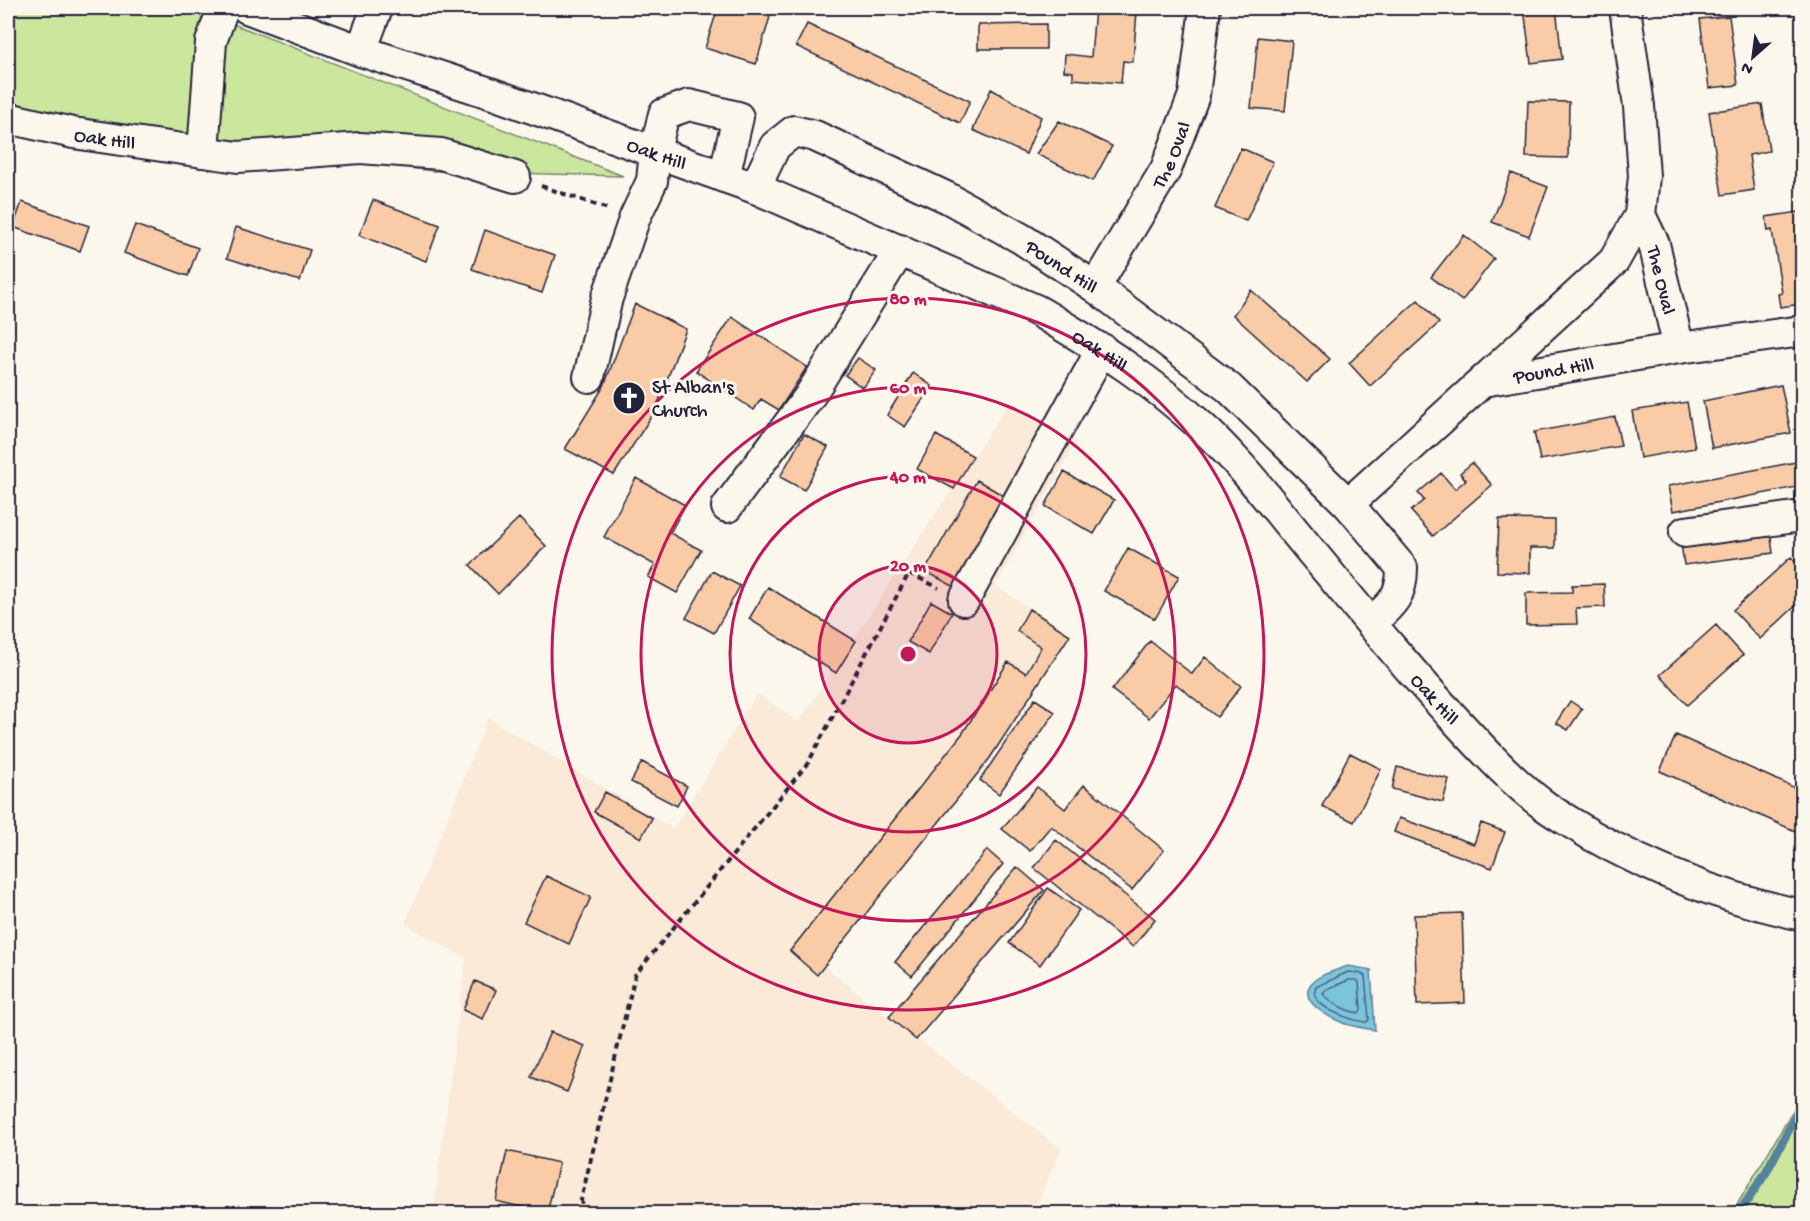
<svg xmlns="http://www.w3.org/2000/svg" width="1810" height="1221" font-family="'Gochi Hand',sans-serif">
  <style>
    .built { fill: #faead7 }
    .green { fill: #cbe79e; stroke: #76846c; stroke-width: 1.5 }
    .water { fill: #7bc4dc; stroke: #57839c; stroke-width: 1.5 }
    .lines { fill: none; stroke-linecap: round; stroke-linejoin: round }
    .shore { stroke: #46637b; stroke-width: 1.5 }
    .stream { stroke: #57839c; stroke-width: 9 }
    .building { fill: #f9cca7; stroke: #22223b; stroke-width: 1.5 }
    .minor-casing { stroke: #22223b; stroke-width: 34 }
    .path { stroke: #22223b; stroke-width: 4; stroke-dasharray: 6 4.5; stroke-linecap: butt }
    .minor { stroke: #fbf7ec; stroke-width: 30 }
    .ring { fill: none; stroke: #c2185b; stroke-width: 3 }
    .labels { text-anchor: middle; stroke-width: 6; stroke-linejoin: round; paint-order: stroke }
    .street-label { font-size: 20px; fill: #22223b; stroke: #fbf7ec }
    .poi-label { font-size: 20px; fill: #22223b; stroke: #fbf7ec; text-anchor: start }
    .centre { fill: #c2185b; stroke: #fbf7ec; stroke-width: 3 }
    .ring-label { font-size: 18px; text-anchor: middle; font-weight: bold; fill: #c2185b; stroke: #fbf7ec; stroke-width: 6; stroke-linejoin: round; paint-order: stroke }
  </style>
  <rect width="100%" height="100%" fill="#fbf7ec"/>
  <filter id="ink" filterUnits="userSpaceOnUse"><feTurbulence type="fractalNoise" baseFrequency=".0167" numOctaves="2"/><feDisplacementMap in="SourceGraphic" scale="12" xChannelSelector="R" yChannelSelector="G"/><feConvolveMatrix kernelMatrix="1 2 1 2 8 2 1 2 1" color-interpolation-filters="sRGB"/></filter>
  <g filter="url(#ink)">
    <path class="built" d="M 1009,403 L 1076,442 L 996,586 L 1070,635 L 990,758 L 823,966 L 1061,1149 L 1033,1213 L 433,1213 L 466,958 L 405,924 L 488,718 L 673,829 L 757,694 L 799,722 Z"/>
    <path class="green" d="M 8,8 L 192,8 L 623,176 L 433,171 L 8,117 Z
      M 1802,1096 L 1802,1213 L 1732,1213 Z"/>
    <path class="water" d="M 1348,966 L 1371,970 L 1375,1030 C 1365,1028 1353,1027 1343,1023 C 1330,1018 1299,1002 1310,985 C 1317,975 1337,970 1348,966 Z"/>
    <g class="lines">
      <path class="shore" d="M 1348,972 L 1359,973 L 1365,976 L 1369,1019 L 1367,1022 C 1353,1021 1307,1007 1316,987 Z
        M 1349,980 L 1357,980 L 1359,982 L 1361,1010 L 1359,1013 C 1344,1011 1333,1004 1323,994 L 1327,989 Z"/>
      <path class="stream" d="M 1738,1214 L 1765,1174 L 1802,1105"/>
    </g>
    <path class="building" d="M 718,8 L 742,8 L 770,17 L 756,64 L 705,48 Z
      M 1095,8 L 1137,11 L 1133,62 L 1123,61 L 1121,83 L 1073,79 L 1073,72 L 1064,71 L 1065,54 L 1091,57 Z
      M 1524,8 L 1556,8 L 1562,59 L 1531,63 Z
      M 1729,16 L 1738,85 L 1709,88 L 1700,19 Z
      M 807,24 L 970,101 L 960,123 L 796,46 Z
      M 1046,24 L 1046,49 L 978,49 L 978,25 Z
      M 1258,37 L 1292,41 L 1285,111 L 1251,108 Z
      M 991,89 L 1041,117 L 1026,154 L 973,130 Z
      M 1528,101 L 1569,102 L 1568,158 L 1526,157 Z
      M 1762,104 L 1769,151 L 1749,155 L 1754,190 L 1722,195 L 1709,112 Z
      M 1059,121 L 1112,146 L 1093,181 L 1036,154 Z
      M 1241,148 L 1273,162 L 1246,221 L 1215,208 Z
      M 1511,173 L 1548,187 L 1529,236 L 1492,222 Z
      M 373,200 L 440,225 L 426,261 L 359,235 Z
      M 22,202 L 89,226 L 80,251 L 13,227 Z
      M 1799,212 L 1802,231 L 1802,304 L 1780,307 L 1778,294 L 1782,293 L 1772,230 L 1768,231 L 1766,217 Z
      M 135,225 L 198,248 L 188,276 L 124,253 Z
      M 236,227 L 310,250 L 300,281 L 227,258 Z
      M 485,230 L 555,255 L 542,293 L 472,269 Z
      M 1464,235 L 1494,259 L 1462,301 L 1431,277 Z
      M 1251,290 L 1330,359 L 1307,382 L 1233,315 Z
      M 1418,300 L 1439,323 L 1370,386 L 1349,363 Z
      M 635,304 L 686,329 L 656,409 L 614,475 L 565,449 L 604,386 Z
      M 732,317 L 807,367 L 779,410 L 761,399 L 754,410 L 696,371 Z
      M 858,358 L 876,370 L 863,388 L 845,375 Z
      M 913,373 L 932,386 L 905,427 L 887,415 Z
      M 1781,385 L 1791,433 L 1712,448 L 1703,401 Z
      M 1687,402 L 1695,448 L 1640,458 L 1632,411 Z
      M 1615,417 L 1621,446 L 1540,460 L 1534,432 Z
      M 804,434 L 828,447 L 804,490 L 780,477 Z
      M 936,435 L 973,456 L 954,489 L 917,469 Z
      M 1802,461 L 1802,486 L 1673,511 L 1668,486 Z
      M 1472,463 L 1492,485 L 1433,536 L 1411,511 L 1424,500 L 1418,493 L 1441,473 L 1455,489 L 1466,480 L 1460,473 Z
      M 1064,472 L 1114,500 L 1094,534 L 1045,506 Z
      M 636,478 L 685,505 L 670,533 L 701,550 L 677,593 L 648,577 L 655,565 L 604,537 Z
      M 977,480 L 1014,502 L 962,591 L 925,571 Z
      M 519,518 L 546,546 L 498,594 L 470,565 Z
      M 1499,519 L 1555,520 L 1555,548 L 1530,548 L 1530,573 L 1497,572 Z
      M 1770,530 L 1773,553 L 1684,565 L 1681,543 Z
      M 1128,548 L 1179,576 L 1155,619 L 1104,591 Z
      M 1791,557 L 1802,569 L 1802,600 L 1760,639 L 1733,610 Z
      M 712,571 L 740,586 L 714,633 L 686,618 Z
      M 1604,584 L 1605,607 L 1576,608 L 1577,624 L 1526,625 L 1526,593 L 1572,592 L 1572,585 Z
      M 768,587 L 856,641 L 836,673 L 749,619 Z
      M 931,601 L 952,613 L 929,654 L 908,642 Z
      M 1029,609 L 1070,635 L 990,758 L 817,975 L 790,951 L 962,734 L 1008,662 L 1026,673 L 1041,647 L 1017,631 Z
      M 1716,625 L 1743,655 L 1687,705 L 1660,675 Z
      M 1150,641 L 1192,674 L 1205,657 L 1241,686 L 1217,717 L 1176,684 L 1149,718 L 1112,690 Z
      M 1035,699 L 1055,712 L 999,794 L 980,780 Z
      M 1570,701 L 1582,709 L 1568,730 L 1556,723 Z
      M 1676,735 L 1802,791 L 1802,834 L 1660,771 Z
      M 1350,753 L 1381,769 L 1354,822 L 1322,806 Z
      M 642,762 L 687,786 L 677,806 L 631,782 Z
      M 1397,767 L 1449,779 L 1443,802 L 1392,789 Z
      M 1084,785 L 1164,850 L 1132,890 L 1051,826 L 1030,851 L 1002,829 L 1037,787 L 1065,809 Z
      M 605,792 L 652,818 L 641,838 L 594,812 Z
      M 1399,818 L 1474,844 L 1481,823 L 1505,832 L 1492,868 L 1394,832 Z
      M 1056,840 L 1155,919 L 1133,947 L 1034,868 Z
      M 987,850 L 1003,864 L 912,976 L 895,962 Z
      M 1017,867 L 1044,890 L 916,1040 L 889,1017 Z
      M 546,876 L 591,897 L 569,944 L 524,922 Z
      M 1048,888 L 1079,910 L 1040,965 L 1009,943 Z
      M 1462,913 L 1465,1003 L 1417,1005 L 1414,915 Z
      M 475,981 L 496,990 L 483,1019 L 463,1010 Z
      M 550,1032 L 585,1046 L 567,1092 L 531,1077 Z
      M 507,1151 L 559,1163 L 547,1213 L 496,1201 Z"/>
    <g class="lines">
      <defs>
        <g id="minor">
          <path id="s1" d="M 247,8 L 361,51 L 493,94 L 755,188 L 1036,310 L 1048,317 C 1105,351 1152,381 1201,426 C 1243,464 1278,512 1315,556 C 1363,614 1411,673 1463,728 C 1488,755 1515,784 1545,806 C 1560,817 1576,825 1591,835 C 1658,873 1727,899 1802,915"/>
          <path d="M 361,51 L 377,8"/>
          <path id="s2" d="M 8,118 L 73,133 L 203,152 L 211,42 L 223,8"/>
          <path d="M 203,152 L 238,157 L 360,148 L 441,154 L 515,177"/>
          <path id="s3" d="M 755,188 L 775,146 L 794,131 L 815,136 L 948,198 L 1022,239 L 1095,287 L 1229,388 L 1348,504 L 1402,568 C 1402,597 1391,605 1371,623"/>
          <path id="s4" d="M 1640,215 L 1654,244 L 1679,348"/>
          <path id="s5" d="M 1095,287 L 1166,169 L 1194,95 L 1205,8"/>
          <path d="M 589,377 L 607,298 L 635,217 L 652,181 L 655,151 L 664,114 L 689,105 L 738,117 L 724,177"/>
          <path d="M 1483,381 L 1614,261 L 1640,215 L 1644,176 L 1639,106 L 1625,8"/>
          <path id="s6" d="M 1348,504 L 1483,381 L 1679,348 L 1802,331"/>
          <path d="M 727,507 L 809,397 L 900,250"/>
          <path d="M 1685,532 L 1802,516"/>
          <path d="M 964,600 L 1102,349"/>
        </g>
      </defs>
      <use href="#minor" class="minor-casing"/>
      <path class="path" d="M 541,186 L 608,209
        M 584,1214 L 581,1200 L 635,975 L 808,763 L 909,573 L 939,588"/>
      <use href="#minor" class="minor"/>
    </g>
  </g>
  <circle cx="908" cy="654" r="89" fill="#c2185b" fill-opacity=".12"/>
  <g class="ring">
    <circle cx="908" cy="654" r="89"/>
    <circle cx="908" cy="654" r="178"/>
    <circle cx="908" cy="654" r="267"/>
    <circle cx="908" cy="654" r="356"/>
  </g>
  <defs>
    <symbol id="church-disc" viewBox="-11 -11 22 22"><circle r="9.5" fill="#22223b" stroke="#fbf7ec"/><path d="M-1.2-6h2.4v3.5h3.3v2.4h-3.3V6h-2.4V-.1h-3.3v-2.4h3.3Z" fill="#fff"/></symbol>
  </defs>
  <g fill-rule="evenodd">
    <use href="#church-disc" x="610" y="379" width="38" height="38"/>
  </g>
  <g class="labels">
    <g class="street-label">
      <text dy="7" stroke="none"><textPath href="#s2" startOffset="99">Oak Hill</textPath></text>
      <text dy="7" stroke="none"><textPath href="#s1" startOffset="435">Oak Hill</textPath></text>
      <text dy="7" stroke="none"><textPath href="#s5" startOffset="153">The Oval</textPath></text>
      <text dy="7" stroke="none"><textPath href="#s3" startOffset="372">Pound Hill</textPath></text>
      <text dy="7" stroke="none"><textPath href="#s4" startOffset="69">The Oval</textPath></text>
      <text dy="7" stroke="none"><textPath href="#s1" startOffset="921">Oak Hill</textPath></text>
      <text dy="7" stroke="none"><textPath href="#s6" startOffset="254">Pound Hill</textPath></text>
      <text dy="7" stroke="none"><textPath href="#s1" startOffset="1407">Oak Hill</textPath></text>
    </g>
    <g class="poi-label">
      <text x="652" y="393">St Alban's<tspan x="652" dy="23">Church</tspan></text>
    </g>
  </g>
  <circle cx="908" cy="654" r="9" class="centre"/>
  <g class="ring-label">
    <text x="908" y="304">80 m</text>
    <text x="908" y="393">60 m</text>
    <text x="908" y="482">40 m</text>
    <text x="908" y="571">20 m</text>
  </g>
  <rect width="1810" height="1221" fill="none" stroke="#fbf7ec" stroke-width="30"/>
  <rect x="15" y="15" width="1780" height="1191" fill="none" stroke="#22223b" stroke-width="2" filter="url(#ink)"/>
  <g transform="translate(1753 57) rotate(208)" stroke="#fbf7ec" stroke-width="4.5" paint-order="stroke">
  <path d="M0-4.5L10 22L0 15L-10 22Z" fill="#22223b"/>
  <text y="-9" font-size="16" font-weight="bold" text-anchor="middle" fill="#22223b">N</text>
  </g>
</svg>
